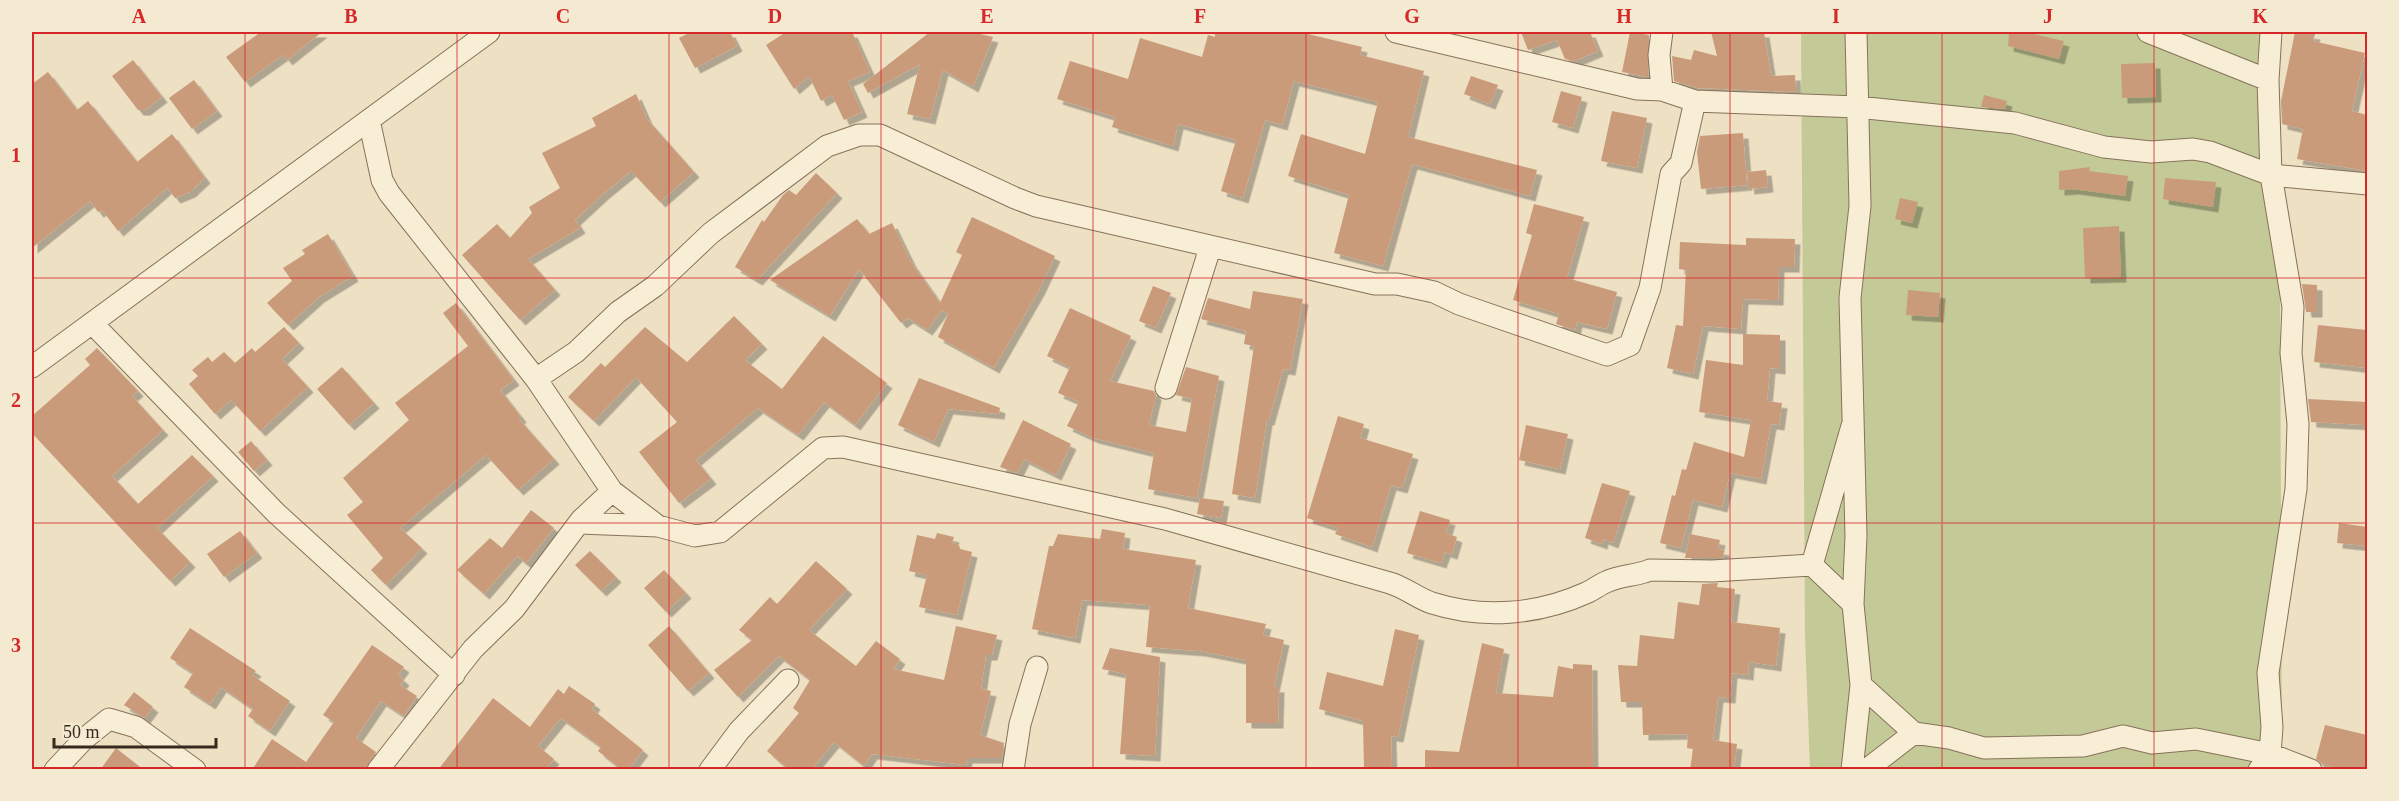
<svg xmlns="http://www.w3.org/2000/svg" width="2399" height="801" font-family="'Times New Roman',serif">
  <style>
    .green { fill: #c4ca97 }
    .building { fill: #ca9b7a; filter: url(#shadow) }
    .lines { fill: none; stroke-linecap: round; stroke-linejoin: round }
    .street-casing { stroke: #86725a; stroke-width: 23 }
    .street { stroke: #f8eed6; stroke-width: 21 }
    .grid { fill: none; stroke: #d62828; stroke-width: 1.5; stroke-opacity: 0.55 }
    .neatline { fill: none; stroke: #d62828; stroke-width: 2 }
    .grid-label { font-size: 20px; text-anchor: middle; font-weight: bold; fill: #d62828 }
  </style>
  <defs>
    <filter id="shadow"><feDropShadow dx="5.5" dy="5.5" stdDeviation="0" flood-color="#0004"/></filter>
  </defs>
  <rect width="100%" height="100%" fill="#ede0c3"/>
  <path class="green" d="M 1801,32 L 2279,32 L 2282,769 L 1810,769 L 1805,637 Z"/>
  <path class="building" d="M 261,32 L 322,32 L 287,60 L 283,55 L 245,82 L 226,57 Z
    M 691,32 L 730,32 L 737,46 L 695,68 L 679,38 Z
    M 786,32 L 852,32 L 870,72 L 848,81 L 862,112 L 844,120 L 832,95 L 821,101 L 809,76 L 794,89 L 766,45 Z
    M 930,32 L 971,32 L 993,37 L 973,87 L 943,70 L 930,119 L 907,114 L 920,64 L 868,93 L 863,84 Z
    M 1215,32 L 1309,32 L 1308,34 L 1362,47 L 1360,55 L 1424,71 L 1408,137 L 1537,170 L 1530,196 L 1412,164 L 1383,266 L 1334,253 L 1349,195 L 1288,176 L 1301,134 L 1365,154 L 1378,102 L 1294,81 L 1282,125 L 1265,120 L 1243,198 L 1221,191 L 1236,140 L 1178,124 L 1173,146 L 1112,127 L 1115,117 L 1057,99 L 1070,61 L 1128,79 L 1140,38 L 1202,57 L 1208,35 L 1215,37 Z
    M 1521,32 L 1590,32 L 1598,51 L 1574,61 L 1565,59 L 1557,40 L 1528,50 Z
    M 1630,32 L 1649,35 L 1648,77 L 1622,72 Z
    M 1711,32 L 1764,32 L 1771,76 L 1795,75 L 1796,92 L 1697,88 L 1674,81 L 1672,56 L 1691,60 L 1694,50 L 1717,56 Z
    M 2009,32 L 2025,32 L 2064,41 L 2059,59 L 2008,46 Z
    M 2295,32 L 2315,34 L 2313,41 L 2365,53 L 2352,111 L 2367,115 L 2367,171 L 2297,159 L 2303,129 L 2282,124 L 2281,101 Z
    M 133,60 L 162,97 L 145,110 L 138,110 L 112,76 Z
    M 2155,63 L 2156,97 L 2122,98 L 2121,64 Z
    M 48,72 L 77,110 L 88,101 L 137,162 L 172,134 L 205,178 L 190,192 L 175,198 L 167,188 L 118,231 L 102,210 L 98,212 L 90,201 L 32,248 L 32,84 Z
    M 1471,76 L 1498,85 L 1490,104 L 1464,94 Z
    M 194,80 L 217,111 L 192,129 L 169,98 Z
    M 1561,91 L 1582,97 L 1573,128 L 1552,122 Z
    M 636,94 L 647,119 L 694,172 L 660,202 L 631,171 L 603,194 L 575,220 L 580,228 L 528,259 L 555,290 L 520,320 L 462,255 L 497,224 L 510,238 L 532,213 L 529,207 L 560,188 L 542,153 L 596,126 L 592,118 Z
    M 1984,95 L 2007,101 L 2005,109 L 1981,107 Z
    M 1612,111 L 1647,118 L 1637,168 L 1601,161 Z
    M 1743,133 L 1747,185 L 1701,189 L 1697,152 L 1700,136 Z
    M 2090,167 L 2089,171 L 2128,176 L 2125,196 L 2073,189 L 2059,190 L 2059,171 Z
    M 1766,170 L 1768,187 L 1749,189 L 1747,172 Z
    M 816,173 L 837,193 L 757,280 L 735,267 L 762,220 L 764,222 L 783,195 L 789,190 L 796,195 Z
    M 2165,178 L 2216,182 L 2213,207 L 2163,199 Z
    M 1900,198 L 1918,202 L 1912,223 L 1895,219 Z
    M 1534,204 L 1584,217 L 1567,278 L 1617,292 L 1607,329 L 1577,322 L 1575,330 L 1556,324 L 1559,314 L 1513,300 L 1532,235 L 1526,233 Z
    M 972,217 L 1055,256 L 1039,290 L 994,368 L 938,337 L 948,314 L 942,310 L 927,330 L 908,318 L 901,323 L 859,269 L 830,316 L 770,280 L 857,219 L 869,234 L 892,223 L 911,262 L 940,303 L 962,255 L 956,252 Z
    M 2119,226 L 2121,277 L 2085,278 L 2083,228 Z
    M 328,234 L 353,276 L 319,297 L 288,325 L 267,303 L 292,281 L 283,268 L 305,254 L 302,250 Z
    M 1746,238 L 1795,239 L 1794,267 L 1779,267 L 1778,300 L 1743,299 L 1741,329 L 1703,326 L 1693,374 L 1667,368 L 1676,325 L 1683,326 L 1686,270 L 1679,269 L 1680,242 L 1746,245 Z
    M 2302,284 L 2317,285 L 2317,312 L 2306,312 Z
    M 1153,286 L 1171,293 L 1156,328 L 1139,321 Z
    M 1908,290 L 1940,293 L 1938,317 L 1906,315 Z
    M 1253,291 L 1303,299 L 1290,370 L 1283,369 L 1269,420 L 1267,420 L 1255,498 L 1232,494 L 1254,346 L 1244,344 L 1246,331 L 1201,319 L 1208,298 L 1250,309 Z
    M 456,303 L 514,380 L 500,390 L 521,417 L 519,419 L 554,459 L 518,490 L 486,455 L 400,528 L 422,548 L 386,585 L 371,570 L 383,558 L 347,515 L 363,502 L 343,478 L 409,420 L 395,403 L 468,346 L 443,313 Z
    M 1070,308 L 1131,336 L 1110,381 L 1154,391 L 1156,395 L 1149,425 L 1186,432 L 1192,399 L 1176,395 L 1186,367 L 1219,376 L 1197,498 L 1148,489 L 1154,453 L 1093,438 L 1067,426 L 1079,402 L 1058,393 L 1070,367 L 1047,356 Z
    M 734,316 L 762,344 L 745,360 L 782,389 L 823,336 L 887,383 L 855,425 L 824,402 L 798,435 L 758,408 L 696,460 L 711,479 L 679,503 L 639,452 L 677,422 L 636,377 L 594,421 L 568,397 L 601,363 L 605,367 L 645,327 L 687,362 Z
    M 2318,325 L 2367,330 L 2367,368 L 2314,362 Z
    M 284,327 L 299,343 L 282,359 L 308,387 L 260,431 L 231,400 L 215,414 L 189,384 L 198,376 L 192,370 L 208,357 L 212,362 L 224,352 L 235,363 L 252,348 L 255,352 Z
    M 1743,334 L 1780,335 L 1780,369 L 1770,368 L 1767,401 L 1782,403 L 1779,425 L 1771,424 L 1761,479 L 1730,473 L 1722,507 L 1693,500 L 1681,548 L 1660,543 L 1672,495 L 1675,496 L 1682,469 L 1686,470 L 1694,442 L 1744,457 L 1751,420 L 1699,412 L 1706,360 L 1743,365 Z
    M 97,348 L 138,391 L 132,396 L 163,430 L 112,476 L 138,504 L 192,455 L 213,476 L 157,528 L 190,562 L 170,581 L 32,433 L 32,416 L 90,365 L 85,359 Z
    M 342,367 L 374,403 L 349,425 L 317,389 Z
    M 919,378 L 1000,408 L 999,414 L 948,409 L 934,442 L 898,425 Z
    M 2308,399 L 2367,402 L 2367,425 L 2311,422 Z
    M 1338,416 L 1364,424 L 1360,438 L 1413,454 L 1402,488 L 1391,485 L 1372,547 L 1335,534 L 1338,528 L 1307,518 Z
    M 1023,420 L 1071,444 L 1056,475 L 1024,459 L 1017,473 L 1000,467 Z
    M 1526,425 L 1568,434 L 1560,469 L 1519,460 Z
    M 251,441 L 267,460 L 254,471 L 238,452 Z
    M 1602,483 L 1630,491 L 1613,543 L 1603,539 L 1602,544 L 1585,538 Z
    M 1200,498 L 1224,501 L 1221,518 L 1197,514 Z
    M 531,510 L 554,528 L 526,563 L 517,556 L 484,594 L 457,570 L 490,538 L 502,548 Z
    M 1420,511 L 1450,520 L 1446,533 L 1457,537 L 1452,554 L 1445,552 L 1441,563 L 1407,553 Z
    M 2339,523 L 2367,527 L 2367,546 L 2337,543 Z
    M 1102,529 L 1125,533 L 1123,549 L 1196,560 L 1188,608 L 1266,624 L 1263,635 L 1284,640 L 1274,687 L 1279,687 L 1278,723 L 1246,723 L 1246,660 L 1200,651 L 1146,647 L 1150,605 L 1082,600 L 1075,638 L 1032,629 L 1049,546 L 1053,546 L 1058,534 L 1100,539 Z
    M 240,531 L 257,553 L 224,577 L 207,554 Z
    M 937,533 L 954,537 L 952,543 L 959,545 L 960,549 L 972,552 L 957,615 L 919,607 L 927,575 L 909,571 L 917,535 L 935,539 Z
    M 1690,534 L 1720,540 L 1718,549 L 1724,550 L 1723,558 L 1685,558 Z
    M 590,551 L 616,577 L 601,591 L 575,565 Z
    M 816,561 L 847,589 L 809,630 L 856,666 L 876,641 L 900,659 L 893,669 L 944,680 L 956,626 L 997,635 L 992,655 L 986,655 L 981,689 L 991,691 L 980,735 L 1004,743 L 1002,758 L 967,758 L 966,765 L 872,754 L 864,766 L 834,742 L 811,770 L 789,770 L 767,751 L 799,713 L 793,708 L 810,680 L 779,656 L 738,697 L 714,670 L 752,640 L 739,630 L 770,597 L 777,604 Z
    M 664,570 L 686,593 L 666,612 L 644,588 Z
    M 1718,583 L 1717,587 L 1735,589 L 1731,622 L 1780,628 L 1776,666 L 1749,662 L 1748,675 L 1732,673 L 1730,698 L 1718,697 L 1713,740 L 1737,744 L 1734,770 L 1690,770 L 1693,749 L 1687,748 L 1688,734 L 1643,735 L 1642,702 L 1621,702 L 1618,665 L 1637,666 L 1640,635 L 1674,639 L 1678,602 L 1699,605 L 1702,584 Z
    M 669,626 L 709,673 L 688,691 L 648,645 Z
    M 190,628 L 256,671 L 252,675 L 290,701 L 270,731 L 248,716 L 253,709 L 221,687 L 210,704 L 184,687 L 193,673 L 170,658 Z
    M 1395,629 L 1419,635 L 1398,737 L 1391,736 L 1392,770 L 1364,770 L 1363,721 L 1319,709 L 1327,672 L 1383,686 Z
    M 1482,643 L 1504,649 L 1496,693 L 1553,697 L 1558,666 L 1573,669 L 1573,664 L 1592,665 L 1593,770 L 1425,770 L 1425,750 L 1459,752 Z
    M 372,645 L 404,667 L 398,675 L 404,680 L 400,685 L 417,696 L 404,716 L 381,701 L 356,738 L 376,752 L 364,770 L 252,770 L 272,739 L 306,762 L 334,722 L 323,715 Z
    M 1110,648 L 1160,657 L 1155,756 L 1120,754 L 1126,674 L 1102,669 Z
    M 569,686 L 595,704 L 592,709 L 643,750 L 628,770 L 622,770 L 598,751 L 601,747 L 561,718 L 538,746 L 554,759 L 545,770 L 438,770 L 493,698 L 530,727 L 558,689 L 564,694 Z
    M 134,692 L 153,707 L 145,718 L 124,705 Z
    M 2325,725 L 2367,735 L 2367,770 L 2345,770 L 2322,764 L 2316,759 Z
    M 116,748 L 144,770 L 100,770 Z"/>
  <g class="lines">
    <defs>
      <path id="street" d="M 1396,32 L 1637,89 L 1662,90 L 1695,101 L 1857,107 L 2015,123 L 2104,147 L 2151,152 L 2193,149 L 2210,152 L 2271,175 L 2368,184
        M 2148,32 L 2268,80
        M 1662,90 L 1659,55 L 1662,32
        M 369,120 L 382,180 L 389,193 L 536,379 L 612,491 L 658,526
        M 92,323 L 276,513 L 454,675
        M 32,367 L 489,32
        M 536,379 L 576,352 L 618,312 L 655,286 L 711,233 L 827,146 L 859,135 L 880,135 L 1015,198 L 1036,206 L 1375,284 L 1397,284 L 1434,292 L 1459,304 L 1607,355 L 1630,345 L 1650,288 L 1671,174 L 1681,163 L 1695,101
        M 1166,388 L 1210,248
        M 579,523 L 658,526 L 695,536 L 720,532 L 823,448 L 843,447 L 1165,519 L 1390,583 C 1406,588 1419,599 1432,603 C 1482,619 1537,615 1586,593 C 1593,590 1599,585 1606,582 C 1620,575 1636,576 1650,570 L 1712,571 L 1812,565 L 1852,426
        M 1812,565 L 1853,604
        M 1861,685 L 1914,733
        M 55,770 L 84,739 L 109,719 L 136,727 L 195,770
        M 378,770 L 473,649 L 514,609 L 581,520 L 612,491
        M 710,770 L 739,731 L 788,680
        M 1013,770 L 1020,724 L 1037,667
        M 1852,770 L 1861,685 L 1853,604 L 1856,536 L 1850,298 L 1860,206 L 1856,32
        M 1866,770 L 1914,733 L 1949,738 L 1984,748 L 2083,746 L 2123,736 L 2152,743 L 2196,739 L 2270,754 L 2311,770
        M 2259,770 L 2270,754 L 2272,727 L 2268,673 L 2296,489 L 2298,424 L 2291,353 L 2293,307 L 2271,175 L 2268,80 L 2271,32"/>
    </defs>
    <use href="#street" class="street-casing"/>
    <use href="#street" class="street"/>
  </g>
  <path class="grid" d="M 245,32 L 245,770M 457,32 L 457,770M 669,32 L 669,770M 881,32 L 881,770M 1093,32 L 1093,770M 1306,32 L 1306,770M 1518,32 L 1518,770M 1730,32 L 1730,770M 1942,32 L 1942,770M 2154,32 L 2154,770M 32,278 L 2368,278M 32,523 L 2368,523"/>
  <rect width="2399" height="801" fill="none" stroke="#f4ead2" stroke-width="66"/>
  <path d="M54 738v9h162v-9" fill="none" stroke="#362a1e" stroke-width="3"/>
  <text x="63" y="738" font-size="18" fill="#362a1e" stroke="#f4ead2" stroke-width="4.5" paint-order="stroke">50 m</text>
  <rect x="33" y="33" width="2333" height="735" class="neatline"/>
  <g class="grid-label">
    <text x="139" y="23">A</text>
    <text x="351" y="23">B</text>
    <text x="563" y="23">C</text>
    <text x="775" y="23">D</text>
    <text x="987" y="23">E</text>
    <text x="1200" y="23">F</text>
    <text x="1412" y="23">G</text>
    <text x="1624" y="23">H</text>
    <text x="1836" y="23">I</text>
    <text x="2048" y="23">J</text>
    <text x="2260" y="23">K</text>
    <text x="16" y="162">1</text>
    <text x="16" y="407">2</text>
    <text x="16" y="652">3</text>
  </g>
</svg>
